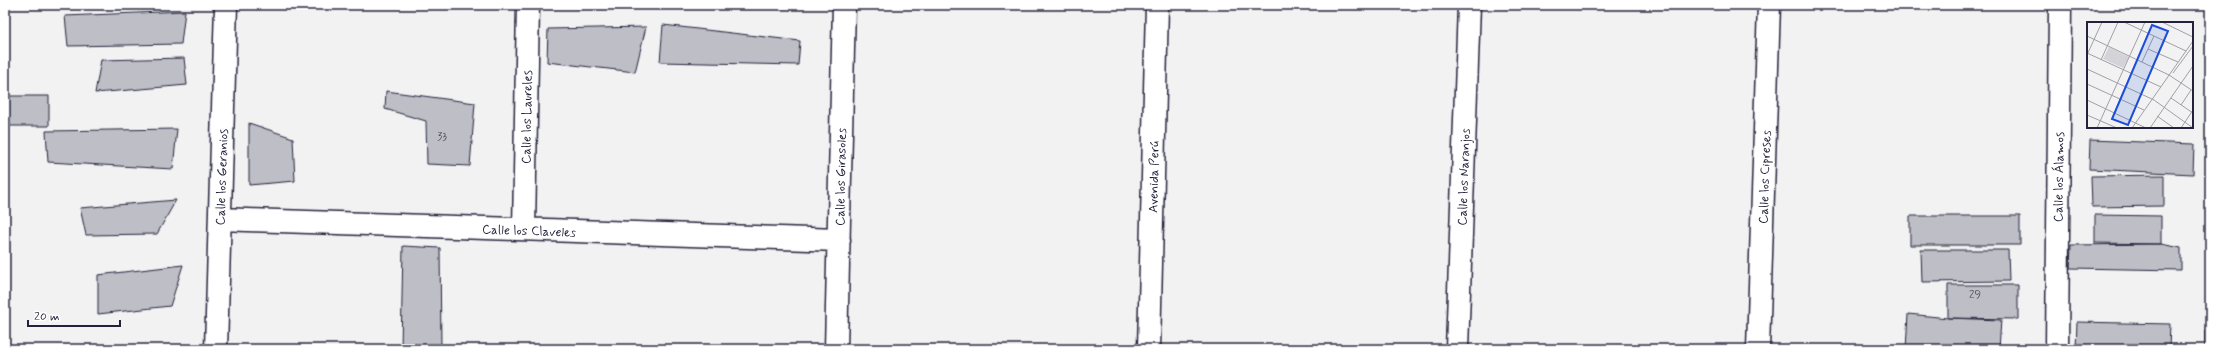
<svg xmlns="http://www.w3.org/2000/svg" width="2215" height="354" font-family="Mynerve,sans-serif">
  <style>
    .building { fill: #bebec6; stroke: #22223b }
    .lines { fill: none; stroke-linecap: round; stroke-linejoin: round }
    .minor-casing { stroke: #22223b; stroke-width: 25 }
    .minor { stroke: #fff; stroke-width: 22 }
    .labels { text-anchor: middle; stroke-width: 3; stroke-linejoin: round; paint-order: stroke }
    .number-label { font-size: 11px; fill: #49495e }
    .street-label { font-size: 13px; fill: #22223b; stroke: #fff }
    .inset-road { fill: none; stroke: #9f9fa9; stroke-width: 1 }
    .view { fill: #1d4ed8; fill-opacity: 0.15; stroke: #1d4ed8; stroke-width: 2 }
    .inset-edge { fill: none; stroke: #22223b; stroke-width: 2 }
  </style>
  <rect width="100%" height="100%" fill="#f2f2f3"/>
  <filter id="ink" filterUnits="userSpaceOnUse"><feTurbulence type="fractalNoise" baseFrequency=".025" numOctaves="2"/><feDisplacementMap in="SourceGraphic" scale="8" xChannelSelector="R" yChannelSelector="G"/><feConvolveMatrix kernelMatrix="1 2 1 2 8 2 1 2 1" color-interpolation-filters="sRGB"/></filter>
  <g filter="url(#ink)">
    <path class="building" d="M 185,11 L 181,44 L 68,46 L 65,16 Z
      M 663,25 L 800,41 L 798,65 L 660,62 Z
      M 646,27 L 635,72 L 547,62 L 548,29 Z
      M 184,58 L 187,85 L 95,93 L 101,60 Z
      M 386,91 L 475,103 L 470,166 L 427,164 L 426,121 L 385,109 Z
      M 5,96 L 49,96 L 49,126 L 5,126 Z
      M 249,123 L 293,138 L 295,181 L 249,185 Z
      M 177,129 L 173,169 L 48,162 L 46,131 Z
      M 2090,140 L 2194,144 L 2193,174 L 2089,169 Z
      M 2164,175 L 2164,206 L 2092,207 L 2091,176 Z
      M 176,200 L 157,234 L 86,235 L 80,208 Z
      M 2095,215 L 2161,216 L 2161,244 L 2095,243 Z
      M 1910,216 L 2020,216 L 2020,245 L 1910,245 Z
      M 2161,244 L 2181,248 L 2181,270 L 2070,268 L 2071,245 Z
      M 403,246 L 440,248 L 441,347 L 401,349 Z
      M 1921,250 L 2008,250 L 2009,281 L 1922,282 Z
      M 183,265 L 170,306 L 98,314 L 98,275 Z
      M 1948,285 L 2018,285 L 2018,319 L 1948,318 Z
      M 1908,314 L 1948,318 L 2001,320 L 1999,349 L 1906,349 Z
      M 2077,322 L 2170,324 L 2169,349 L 2076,349 Z
      M 2205,330 L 2210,330 L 2210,349 L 2205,349 Z"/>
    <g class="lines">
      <defs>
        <path id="minor" d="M 220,219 L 839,240
          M 524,229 L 528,5
          M 216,349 L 226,5
          M 836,349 L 844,5
          M 1149,349 L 1157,5
          M 1457,349 L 1469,5
          M 1758,349 L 1769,5
          M 2057,349 L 2060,5"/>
      </defs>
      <use href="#minor" class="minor-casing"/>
      <use href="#minor" class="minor"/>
    </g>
  </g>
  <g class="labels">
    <g class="number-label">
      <text x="442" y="140">33</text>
      <text x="1975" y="298">29</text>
    </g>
    <g class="street-label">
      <text transform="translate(526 117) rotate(-89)" y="5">Calle los Laureles</text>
      <text transform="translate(221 177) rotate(-88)" y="5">Calle los Geranios</text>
      <text transform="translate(840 177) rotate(-89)" y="5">Calle los Girasoles</text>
      <text transform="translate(1153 177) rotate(-89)" y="5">Avenida Perú</text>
      <text transform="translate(1463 177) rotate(-88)" y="5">Calle los Naranjos</text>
      <text transform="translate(1764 177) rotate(-88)" y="5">Calle los Cipreses</text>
      <text transform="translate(2058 177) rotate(-89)" y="5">Calle los Álamos</text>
      <text transform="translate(529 230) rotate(2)" y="5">Calle los Claveles</text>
    </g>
  </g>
  <g transform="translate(2087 22)">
    <rect width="106" height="106" fill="#f2f2f3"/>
    <path d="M 22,25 L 42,35 L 36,46 L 16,37 Z" fill="#d3d3d8"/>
    <path class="inset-road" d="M 37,0 L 99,29M 75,0 L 106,15M 0,14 L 82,53 L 106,69M 61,27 L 91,40M 0,31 L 74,65M 0,33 L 15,0M 14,38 L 31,0M 55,40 L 67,14M 0,47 L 67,78 L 106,106M 86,51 L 106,24M 0,62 L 57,88M 84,76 L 106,91M 0,78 L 59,106M 94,83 L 104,68M 0,93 L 30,106M 70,94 L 87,106M 10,106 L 58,0M 45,106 L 106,19M 63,106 L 106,44M 94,106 L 106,88"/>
    <path class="view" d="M 65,3 L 81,9 L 41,103 L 25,97 Z"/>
    <rect width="106" height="106" class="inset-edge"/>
  </g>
  <rect width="2215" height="354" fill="none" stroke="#fff" stroke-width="20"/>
  <rect x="10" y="10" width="2195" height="334" fill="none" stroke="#22223b" stroke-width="1.5" filter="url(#ink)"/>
  <path d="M28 320v6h92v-6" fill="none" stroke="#22223b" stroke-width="2"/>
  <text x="34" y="320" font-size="12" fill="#22223b" stroke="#ffffff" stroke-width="3" paint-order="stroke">20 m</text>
</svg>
